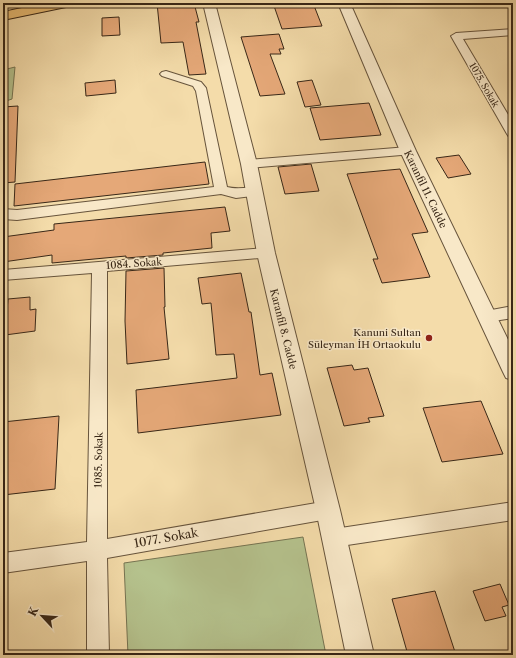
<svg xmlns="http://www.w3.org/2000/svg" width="516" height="658" font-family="'Libre Caslon Text',serif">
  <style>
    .green { fill: #b5c28d; stroke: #767452 }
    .building { fill: #e5a878; stroke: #382717 }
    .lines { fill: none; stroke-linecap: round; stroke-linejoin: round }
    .minor-casing { stroke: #67543c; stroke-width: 2 }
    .tertiary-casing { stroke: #67543c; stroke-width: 2 }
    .trunk-casing { stroke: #382717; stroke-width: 2 }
    .minor { fill: #f8e8c8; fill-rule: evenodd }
    .tertiary { fill: #f8e8c8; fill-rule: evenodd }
    .trunk { fill: #eabe75; fill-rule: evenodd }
    .poi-dot { fill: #8f2418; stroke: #f8e8c8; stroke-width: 1.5 }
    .labels { text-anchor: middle; stroke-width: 3; stroke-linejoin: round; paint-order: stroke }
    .far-street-label { font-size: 9px; fill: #382717; stroke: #f8e8c8 }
    .street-label { font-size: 10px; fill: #382717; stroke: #f8e8c8 }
    .poi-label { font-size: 10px; fill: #382717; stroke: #f8e8c8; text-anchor: end }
    .near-street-label { font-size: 12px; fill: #382717; stroke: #f8e8c8 }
  </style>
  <rect width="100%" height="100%" fill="#f4dcaa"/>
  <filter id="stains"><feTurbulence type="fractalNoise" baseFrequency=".005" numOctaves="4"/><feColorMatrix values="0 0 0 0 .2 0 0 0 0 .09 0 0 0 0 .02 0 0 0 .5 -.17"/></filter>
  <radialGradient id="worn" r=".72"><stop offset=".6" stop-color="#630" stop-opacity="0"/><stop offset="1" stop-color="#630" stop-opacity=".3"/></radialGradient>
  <path class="green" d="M 15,67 L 12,99 L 3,102 L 3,70 Z
    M 303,537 L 326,655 L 128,655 L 124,563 Z"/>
  <path class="building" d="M 157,3 L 194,3 L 199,22 L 196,22 L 206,74 L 189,75 L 183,42 L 161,43 Z
    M 273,3 L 313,3 L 322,26 L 282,29 Z
    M 119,17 L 120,35 L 102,36 L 102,18 Z
    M 279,34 L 284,49 L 279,49 L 281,54 L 270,54 L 285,94 L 260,96 L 241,37 Z
    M 115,80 L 116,93 L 86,96 L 85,83 Z
    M 312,80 L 321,105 L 305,107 L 297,82 Z
    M 369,103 L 381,135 L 320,140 L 310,108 Z
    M 18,106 L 15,182 L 3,183 L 3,107 Z
    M 459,155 L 471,174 L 448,178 L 436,158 Z
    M 205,162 L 209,184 L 14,206 L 15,184 Z
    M 311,164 L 319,191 L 285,194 L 278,167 Z
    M 400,169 L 428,232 L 412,234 L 430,277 L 382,283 L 373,259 L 378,259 L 347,174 Z
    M 225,207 L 230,231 L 211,233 L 212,248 L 163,253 L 163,255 L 126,258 L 126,256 L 52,263 L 52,255 L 3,262 L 3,237 L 54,230 L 54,224 Z
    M 164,268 L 165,307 L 164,307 L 169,359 L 127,364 L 125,321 L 126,271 Z
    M 241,273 L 249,312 L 251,312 L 260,375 L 272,373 L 281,415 L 138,433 L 136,390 L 237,378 L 234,354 L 216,355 L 211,303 L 202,304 L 198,278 Z
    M 30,297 L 30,310 L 36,309 L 35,331 L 5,335 L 8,299 Z
    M 352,365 L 354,370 L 368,368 L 384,416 L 368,418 L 370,422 L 344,426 L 327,368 Z
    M 481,401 L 503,454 L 442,462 L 423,408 Z
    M 59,416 L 55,489 L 3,495 L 3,422 Z
    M 500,584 L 509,605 L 502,607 L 506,616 L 485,621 L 473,591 Z
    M 435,591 L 456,655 L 408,655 L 392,599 Z"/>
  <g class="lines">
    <defs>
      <path id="minor" d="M 506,3 L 513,3 L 513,9 L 509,8 Z
        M 513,29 L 513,35 L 463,39 L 513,123 L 513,138 L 509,137 L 507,134 L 451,36 L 456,33 Z
        M 166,71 L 201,82 L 206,88 L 227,187 C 238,190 249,186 260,189 L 262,192 L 260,195 L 236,198 L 221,194 L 17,220 L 3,219 L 3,209 L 17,210 L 214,187 L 196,91 L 193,86 L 162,76 L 160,74 L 162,72 Z
        M 408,147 L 413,148 L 414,151 L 413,154 L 249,168 L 244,167 L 242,164 L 244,161 L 249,160 Z
        M 266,248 L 271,249 L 273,253 L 271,257 L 107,271 L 107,539 L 328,501 L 335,504 L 338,510 L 335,516 L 328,519 L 107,558 L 109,655 L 87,655 L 87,561 L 3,573 L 3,553 L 87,542 L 92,273 L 3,280 L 3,270 Z
        M 513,306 L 513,318 L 487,322 L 481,320 L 479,316 L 481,312 Z
        M 513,502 L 513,520 L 334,547 L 327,544 L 324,538 L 327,532 L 334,529 Z"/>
      <path id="tertiary" d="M 203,3 L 215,3 L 257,164 L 275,253 L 340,510 L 374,655 L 346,655 L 316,510 L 257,253 L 241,164 Z
        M 338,3 L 350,3 L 416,151 L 513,350 L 513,380 L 506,378 L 503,372 L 400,151 Z"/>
      <path id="trunk" d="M 45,3 L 73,3 L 71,6 L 66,7 L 3,20 L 3,12 Z"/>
    </defs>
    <use href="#minor" class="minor-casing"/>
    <use href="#tertiary" class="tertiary-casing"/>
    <use href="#trunk" class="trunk-casing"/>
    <use href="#minor" class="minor"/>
    <use href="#tertiary" class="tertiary"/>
    <use href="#trunk" class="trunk"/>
  </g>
  <circle class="poi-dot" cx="429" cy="338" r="4"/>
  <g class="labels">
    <g class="far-street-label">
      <text transform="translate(484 85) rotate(60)" y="3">1075. Sokak</text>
    </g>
    <g class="street-label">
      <text transform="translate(426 189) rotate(64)" y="4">Karanfil 11. Cadde</text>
      <text transform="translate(134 263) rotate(-4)" y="4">1084. Sokak</text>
      <text transform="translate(284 329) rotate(76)" y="4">Karanfil 8. Cadde</text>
      <text transform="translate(98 460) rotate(-89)" y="4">1085. Sokak</text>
    </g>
    <g class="poi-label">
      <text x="421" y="336">Kanuni Sultan<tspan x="421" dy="12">Süleyman İH Ortaokulu</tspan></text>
    </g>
    <g class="near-street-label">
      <text transform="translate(166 538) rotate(-10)" y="4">1077. Sokak</text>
    </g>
  </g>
  <rect width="516" height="658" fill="none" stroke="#f4dcaa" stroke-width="16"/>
  <rect x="4" y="4" width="508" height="650" fill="none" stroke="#382717" stroke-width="2"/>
  <rect x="8" y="8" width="500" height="642" fill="none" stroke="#382717"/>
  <g transform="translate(42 616) rotate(296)" stroke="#f8e8c8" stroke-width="3" paint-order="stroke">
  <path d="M0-3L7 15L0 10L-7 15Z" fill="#382717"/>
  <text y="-6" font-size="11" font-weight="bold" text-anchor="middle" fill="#382717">K</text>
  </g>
  <rect width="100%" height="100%" filter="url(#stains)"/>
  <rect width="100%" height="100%" fill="url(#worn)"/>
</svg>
